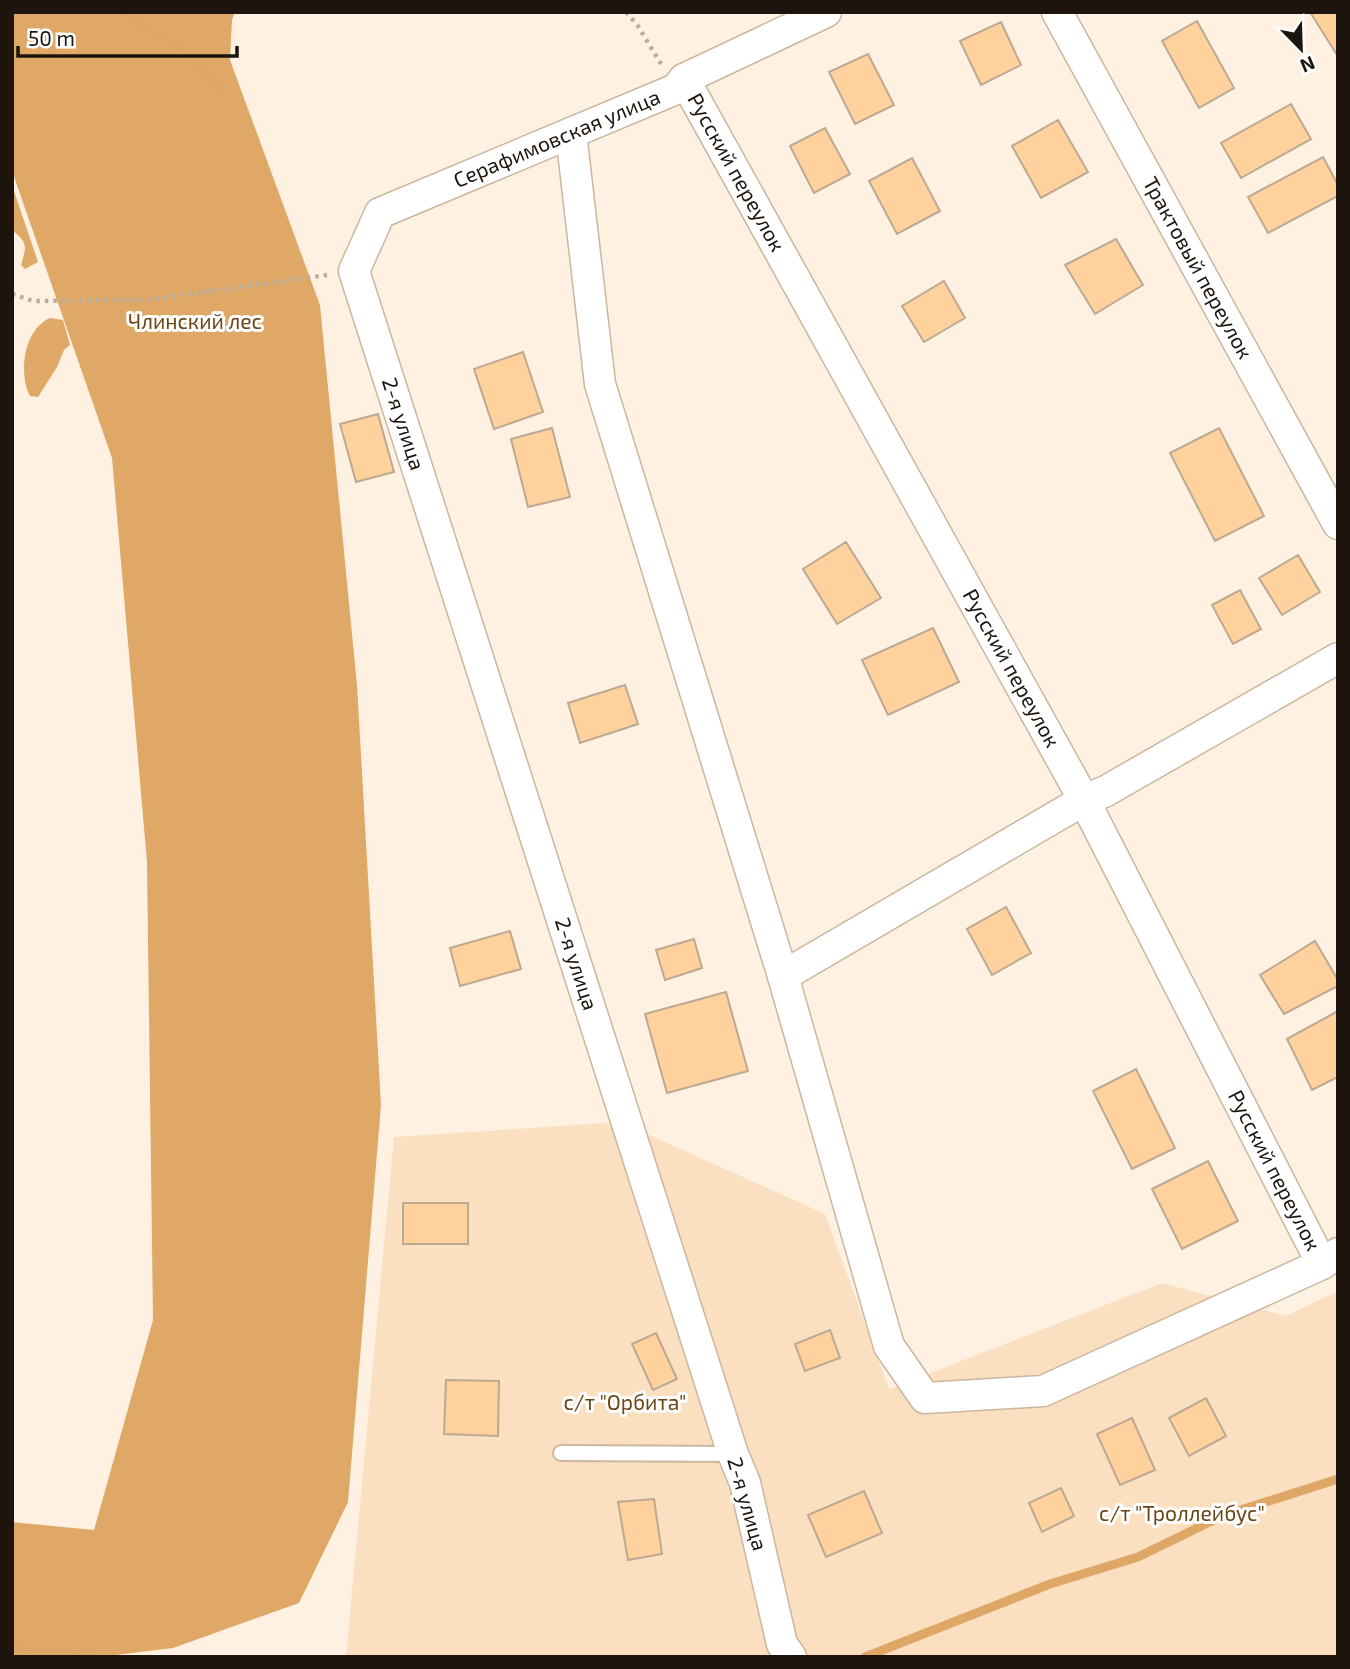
<svg xmlns="http://www.w3.org/2000/svg" width="1350" height="1669" font-family="'Exo 2',sans-serif">
  <style>
    .green { fill: #fadfc0 }
    .forest { fill: #dfa866 }
    .lines { fill: none; stroke-linecap: round; stroke-linejoin: round }
    .stream { stroke: #dea765; stroke-width: 9 }
    .building { fill: #fed19d; stroke: #bda992; stroke-width: 2 }
    .lane-casing { stroke: #cbb69f; stroke-width: 18 }
    .street-casing { stroke: #cbb69f; stroke-width: 33 }
    .path { stroke: #b9ada0; stroke-width: 4.5; stroke-dasharray: 3.5 5; stroke-linecap: butt }
    .lane { stroke: #fff; stroke-width: 14 }
    .street { stroke: #fff; stroke-width: 30 }
    .labels { text-anchor: middle; stroke-width: 6; stroke-linejoin: round; paint-order: stroke }
    .street-label { font-size: 21px; fill: #1d150d; stroke: #fff }
    .park-label { font-size: 21px; fill: #6b4613; stroke: #fff }
  </style>
  <rect width="100%" height="100%" fill="#fef1e2"/>
  <path class="green" d="M 620,1122 L 825,1214 L 889,1389 L 1162,1283 L 1286,1316 L 1338,1291 L 1338,1657 L 346,1657 L 394,1137 Z"/>
  <path class="forest" d="M 12,12 L 235,12 L 232,20 L 230,60 L 320,305 L 357,685 L 381,1105 L 348,1502 L 299,1603 L 173,1648 L 99,1657 L 16,1657 L 12,1654 L 12,1522 L 94,1530 L 153,1320 L 147,862 L 112,458 L 12,171 Z
    M 12,185 L 38,262 L 25,269 L 21,265 C 26,248 29,243 12,230 Z
    M 50,318 L 63,320 L 70,345 L 64,350 L 57,367 L 38,397 L 30,396 C 18,373 24,329 50,318 Z"/>
  <g class="lines">
    <path class="stream" d="M 121,12 L 190,54 L 222,90
      M 12,1647 L 90,1657
      M 865,1657 L 1050,1584 L 1138,1557 L 1222,1516 L 1338,1479"/>
  </g>
  <path class="building" d="M 1310,12 L 1338,12 L 1338,54 L 1337,55 Z
    M 1197,21 L 1234,88 L 1199,108 L 1162,41 Z
    M 1001,22 L 1021,65 L 981,85 L 960,41 Z
    M 868,54 L 894,105 L 855,124 L 829,72 Z
    M 1291,104 L 1311,139 L 1241,178 L 1221,143 Z
    M 1058,120 L 1088,172 L 1041,198 L 1012,146 Z
    M 825,128 L 850,174 L 814,193 L 790,146 Z
    M 1323,157 L 1338,185 L 1338,196 L 1268,233 L 1248,197 Z
    M 912,158 L 940,211 L 897,234 L 869,181 Z
    M 1116,239 L 1143,285 L 1095,314 L 1065,265 Z
    M 944,281 L 965,318 L 924,342 L 902,306 Z
    M 523,352 L 543,412 L 494,429 L 474,369 Z
    M 378,414 L 394,472 L 356,482 L 340,424 Z
    M 552,428 L 570,497 L 528,507 L 511,439 Z
    M 1219,428 L 1264,516 L 1215,541 L 1170,453 Z
    M 846,542 L 881,598 L 837,624 L 803,569 Z
    M 1298,555 L 1320,592 L 1282,615 L 1259,578 Z
    M 1240,590 L 1261,629 L 1233,644 L 1212,605 Z
    M 933,628 L 959,682 L 888,715 L 862,660 Z
    M 625,685 L 638,724 L 580,743 L 568,703 Z
    M 1006,907 L 1031,953 L 992,975 L 967,929 Z
    M 510,931 L 521,969 L 460,986 L 450,948 Z
    M 694,939 L 702,968 L 665,980 L 656,950 Z
    M 1315,941 L 1338,980 L 1338,986 L 1284,1014 L 1260,975 Z
    M 726,992 L 748,1071 L 667,1093 L 645,1014 Z
    M 1338,1011 L 1338,1077 L 1312,1090 L 1287,1039 Z
    M 1136,1069 L 1175,1148 L 1132,1169 L 1093,1091 Z
    M 1208,1161 L 1238,1221 L 1182,1249 L 1152,1189 Z
    M 403,1203 L 468,1203 L 468,1244 L 403,1244 Z
    M 830,1330 L 840,1358 L 805,1371 L 795,1344 Z
    M 656,1333 L 677,1379 L 653,1390 L 632,1344 Z
    M 446,1380 L 499,1381 L 498,1436 L 444,1434 Z
    M 1206,1398 L 1226,1436 L 1189,1456 L 1169,1418 Z
    M 1132,1418 L 1155,1470 L 1120,1485 L 1097,1434 Z
    M 1061,1488 L 1074,1516 L 1042,1532 L 1029,1503 Z
    M 864,1491 L 882,1533 L 826,1557 L 808,1515 Z
    M 654,1499 L 662,1554 L 628,1560 L 618,1502 Z"/>
  <g class="lines">
    <defs>
      <path id="lane" d="M 561,1453 L 733,1454"/>
      <g id="street">
        <path id="s1" d="M 1057,12 L 1338,524"/>
        <path id="s2" d="M 684,79 L 1084,800 L 1322,1264"/>
        <path d="M 571,133 L 600,384 L 783,976 L 889,1346 L 925,1398 L 1043,1391 L 1322,1264 L 1338,1253"/>
        <path d="M 783,976 L 1084,800 L 1106,791 L 1338,658"/>
        <path id="s3" d="M 791,1657 L 782,1644 L 745,1483 L 733,1454 L 354,271 L 380,213 L 676,89 L 684,79 L 826,12"/>
      </g>
    </defs>
    <use href="#lane" class="lane-casing"/>
    <use href="#street" class="street-casing"/>
    <path class="path" d="M 626,12 L 638,26 L 661,64
      M 12,294 L 33,301 L 147,300 L 327,275"/>
    <use href="#lane" class="lane"/>
    <use href="#street" class="street"/>
  </g>
  <g class="labels">
    <g class="street-label">
      <text dy="7" stroke="none"><textPath href="#s3" startOffset="1710">Серафимовская улица</textPath></text>
      <text dy="7" stroke="none"><textPath href="#s2" startOffset="107">Русский переулок</textPath></text>
      <text dy="7" stroke="none"><textPath href="#s1" startOffset="292">Трактовый переулок</textPath></text>
      <text transform="translate(403 424) rotate(72)" y="7">2-я улица</text>
      <text dy="7" stroke="none"><textPath href="#s2" startOffset="674">Русский переулок</textPath></text>
      <text transform="translate(576 964) rotate(72)" y="7">2-я улица</text>
      <text dy="7" stroke="none"><textPath href="#s2" startOffset="1241">Русский переулок</textPath></text>
      <text transform="translate(747 1504) rotate(74)" y="7">2-я улица</text>
    </g>
    <g class="park-label">
      <text x="195" y="329">Члинский лес</text>
      <text x="625" y="1410">с/т "Орбита"</text>
      <text x="1182" y="1521">с/т "Троллейбус"</text>
    </g>
  </g>
  <rect width="1350" height="1669" fill="none" stroke="#1d150d" stroke-width="28"/>
  <g transform="translate(1301 49) rotate(157)" stroke="#ffffff" stroke-width="5" paint-order="stroke">
  <path d="M0-5L12 26L0 18L-12 26Z" fill="#1d150d"/>
  <text y="-10" font-size="19" font-weight="bold" text-anchor="middle" fill="#1d150d">N</text>
  </g>
  <path d="M18 46v10h219v-10" fill="none" stroke="#1d150d" stroke-width="3.5"/>
  <text x="28" y="46" font-size="21" fill="#1d150d" stroke="#ffffff" stroke-width="5" paint-order="stroke">50 m</text>
</svg>
